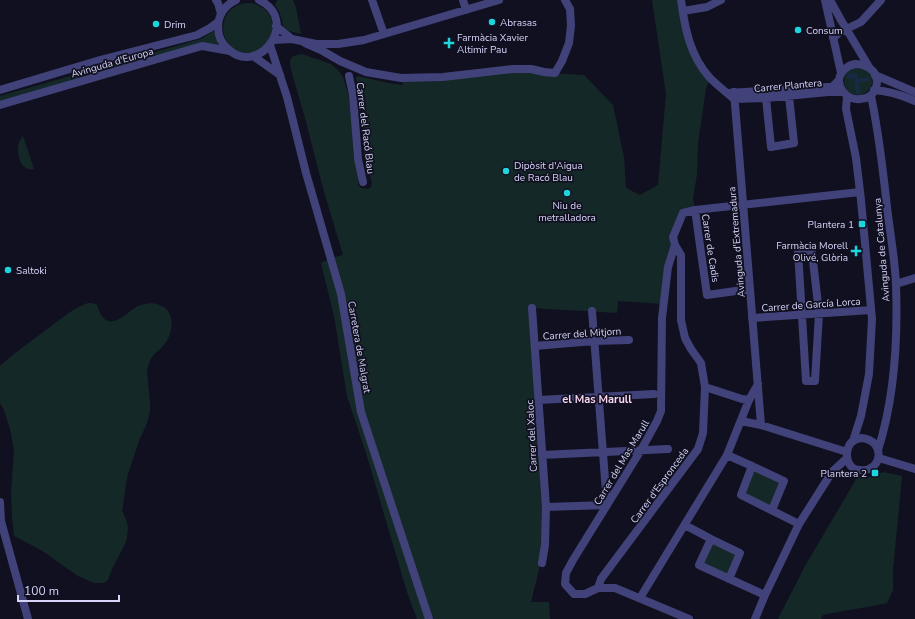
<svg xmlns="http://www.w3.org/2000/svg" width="915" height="619" font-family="'Nunito Sans',sans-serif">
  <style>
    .green { fill: #142927 }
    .water { fill: #162a44 }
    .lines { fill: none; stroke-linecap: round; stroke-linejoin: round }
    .minor { stroke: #414279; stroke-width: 8 }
    .poi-dot { fill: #1dd6dd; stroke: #111020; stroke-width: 1.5 }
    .labels { text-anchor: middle; stroke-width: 3.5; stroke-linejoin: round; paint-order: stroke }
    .poi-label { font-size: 10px; fill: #d6d4f9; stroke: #111020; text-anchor: start }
    .street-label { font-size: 10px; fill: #d6d4f9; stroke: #111020 }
    .neighbourhood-label { font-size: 11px; font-weight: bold; fill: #fad6ef; stroke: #111020 }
  </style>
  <rect width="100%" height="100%" fill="#111020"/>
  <path class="green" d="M 277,0 L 293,0 L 296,8 L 301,34 L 289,31 L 283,26 C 282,18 280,12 275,5 Z
    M 652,0 L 681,0 L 686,28 L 710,78 L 706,89 L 698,143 L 697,174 L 693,199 L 695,210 L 683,213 L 673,237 L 664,304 L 618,301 L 617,313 L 533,308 L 545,545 L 531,602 L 549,602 L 550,619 L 417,619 L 407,592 L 366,453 L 347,396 L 334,316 L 321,263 L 331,258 L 343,255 L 323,188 L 306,122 L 292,73 L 290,65 L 290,60 L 293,56 L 302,54 L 331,64 L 338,70 L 343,77 L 349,97 L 352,124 L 353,155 L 359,175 L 358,185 L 361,188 L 368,189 L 371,187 L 372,182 L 364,158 L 362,111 L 356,78 L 357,76 L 388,83 L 403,85 L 401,78 L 500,70 L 584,75 L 613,105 L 624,157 L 626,188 L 640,195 L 658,185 L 666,94 Z
    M223 28a25 25 0 1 1 50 0a25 25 0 1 1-50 0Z
    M 213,31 L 215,32 L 217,40 L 219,45 L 211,45 L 0,101 L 0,96 L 201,39 Z
    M844 81a14 14 0 1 1 28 0a14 14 0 1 1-28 0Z
    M 23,136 L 34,169 C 20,172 16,152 19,142 C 20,140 21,139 23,136 Z
    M 88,303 L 92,303 L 97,305 C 98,308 99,313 102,316 C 112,331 128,311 138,306 C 145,303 153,302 159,305 C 164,307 168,309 170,315 C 174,324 170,339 163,346 C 160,350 155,352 152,357 C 149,361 148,367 147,371 L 150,404 L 150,411 L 147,423 L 139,441 L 128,474 L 126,484 L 123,505 L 122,510 L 127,522 L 128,528 L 127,537 L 126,542 L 112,569 L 108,580 L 104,583 L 94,583 L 78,576 L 41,550 L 14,536 L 12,516 L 11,493 L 14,450 L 10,429 L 4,410 L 0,403 L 0,366 C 14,353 30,342 46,330 C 59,320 72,309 88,303 Z
    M 752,466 L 784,481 L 772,510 L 741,495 Z
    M 884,472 L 902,476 L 893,570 L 893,590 L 887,603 C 866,608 844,610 823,615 L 821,619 L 778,619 L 805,566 L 858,476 L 868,477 Z
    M 711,539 L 740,552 L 729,579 L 700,563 Z"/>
  <path class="water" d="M 857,73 L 858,79 L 869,77 L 870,81 L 859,82 L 861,93 L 856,94 L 854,78 L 848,79 L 847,74 Z"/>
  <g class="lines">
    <path class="minor" d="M 216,0 L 218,3 L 221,14
      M 236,0 C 225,5 218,15 218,27 C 218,35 221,43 228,49 C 259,78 301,20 259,0
      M 372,0 L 384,34
      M 463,0 L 466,10
      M 681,0 C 685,29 690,56 710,78 C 718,86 726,92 734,99 L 766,98 L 828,92 L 843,92
      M 825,0 L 841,73
      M 830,0 L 841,20 L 869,67
      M 683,11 L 707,7 L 721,0
      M 276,26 L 292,39
      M 833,38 L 840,32 L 861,22 L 881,0
      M 273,40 L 292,39 L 316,44 L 338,44 L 364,40 L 499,0
      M 305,43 L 321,50 L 340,61 L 366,72 L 401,78 L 443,77 L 513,69 L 531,69 L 544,72 L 555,73 L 562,61 L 569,43 L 571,26 L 570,9 L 565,0
      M 270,45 L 287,97 L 306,173 L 341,294 L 361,412 L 429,619
      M 253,56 L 280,75
      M 855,64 C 869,64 882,74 875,90 C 872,96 867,99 860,99 C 847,101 833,85 842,72 C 845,68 850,65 855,64 Z
      M 875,75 L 915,92
      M 349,76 L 353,95 L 358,159 L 363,182
      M 0,90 L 100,60 L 197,35 L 210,28 L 218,22
      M 874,90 C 889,91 902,95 915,101
      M 734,92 L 761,425
      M 729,93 L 828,87 L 832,87 L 839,80
      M 847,96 L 846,109 L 856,158 L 861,200 L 872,319 L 869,374 L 861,416 L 853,441
      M 871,96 C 879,133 883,170 887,207 C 890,233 895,259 896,285 C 898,340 895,397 878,450
      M 766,98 L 771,147 L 794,143 L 789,96
      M 0,105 L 202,46 L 230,51
      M 695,210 L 707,295 L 750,289
      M 798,251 L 812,252 L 819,313 L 815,381 L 806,381 Z
      M 896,284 L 915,278
      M 532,308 L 546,507 L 545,545 L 542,563
      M 752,318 L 871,310
      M 535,346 L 594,341 L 629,340
      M 705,387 L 742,399 L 749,400
      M 539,400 L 654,394
      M 741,421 L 761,425 L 847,452
      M 861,438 C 887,440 882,473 860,470 C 856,470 852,468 850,465 C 845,458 846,444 855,440 C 856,439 859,439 861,438 Z
      M 542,455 L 668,449
      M 727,455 L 752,466 L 741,495 L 799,524
      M 879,458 L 915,469
      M 752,466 L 784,481 L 772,510
      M 0,502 L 1,521 L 28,619
      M 546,507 L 607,505 L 592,311
      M 685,525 L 711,539 L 699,565 L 765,595
      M 711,539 L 740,553 L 729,579
      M 598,588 L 601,579 L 698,449 L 703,433 L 705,387 L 701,363 L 691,349 L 685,338 L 681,320 L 681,255 L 675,245
      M 640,598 L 727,455 L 749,400 L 758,384
      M 689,619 L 615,588 L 598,588 L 585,594 L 574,594 L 565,584 L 566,573 L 573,560 L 641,450 L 657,421 L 661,411 L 662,318 L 668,267 L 675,245 L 673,237 L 683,213 L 695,210 L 860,192
      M 755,619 L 765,595 L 799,524 L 832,472 L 847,458"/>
  </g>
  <g class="poi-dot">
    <circle cx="492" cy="22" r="4"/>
    <circle cx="156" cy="24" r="4"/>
    <circle cx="798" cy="30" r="4"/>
    <path d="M447 37h4v4h4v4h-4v4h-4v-4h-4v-4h4z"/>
    <circle cx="506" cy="171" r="4"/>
    <circle cx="567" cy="193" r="4"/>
    <rect x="858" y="220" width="8" height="8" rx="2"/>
    <path d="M854 245h4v4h4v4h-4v4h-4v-4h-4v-4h4z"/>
    <circle cx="8" cy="270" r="4"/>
    <rect x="871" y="469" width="8" height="8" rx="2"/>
  </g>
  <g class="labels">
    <g class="poi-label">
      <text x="500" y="26">Abrasas</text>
      <text x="164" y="28">Drim</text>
      <text x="806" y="34">Consum</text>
      <text x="457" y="41">Farmàcia Xavier<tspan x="457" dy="12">Altimir Pau</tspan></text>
      <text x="514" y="169">Dipòsit d'Aigua<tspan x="514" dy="12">de Racó Blau</tspan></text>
      <text x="567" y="209" text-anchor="middle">Niu de<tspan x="567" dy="12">metralladora</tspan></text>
      <text x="854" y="228" text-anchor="end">Plantera 1</text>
      <text x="848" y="249" text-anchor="end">Farmàcia Morell<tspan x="848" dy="12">Olivé, Glòria</tspan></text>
      <text x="16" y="274">Saltoki</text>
      <text x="867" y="477" text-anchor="end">Plantera 2</text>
    </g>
    <g class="street-label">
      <text transform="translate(112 62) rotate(-16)" y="4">Avinguda d'Europa</text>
      <text transform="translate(788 85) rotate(-5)" y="4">Carrer Plantera</text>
      <text transform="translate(366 128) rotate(83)" y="4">Carrer del Racó Blau</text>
      <text transform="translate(736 242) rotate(-95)" y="4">Avinguda d'Extremadura</text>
      <text transform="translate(711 248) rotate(81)" y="4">Carrer de Cadis</text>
      <text transform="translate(881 250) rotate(-95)" y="4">Avinguda de Catalunya</text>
      <text transform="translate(811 304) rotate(-4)" y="4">Carrer de García Lorca</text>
      <text transform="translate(582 333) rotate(-4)" y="4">Carrer del Mitjorn</text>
      <text transform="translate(360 347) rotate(80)" y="4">Carretera de Malgrat</text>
      <text transform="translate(531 436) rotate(-93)" y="4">Carrer del Xaloc</text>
      <text transform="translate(621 462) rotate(-59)" y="4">Carrer del Mas Marull</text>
      <text transform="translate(659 485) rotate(-54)" y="4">Carrer d'Espronceda</text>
    </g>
    <g class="neighbourhood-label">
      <text x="597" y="403">el Mas Marull</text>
    </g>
  </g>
  <path d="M18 595v6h101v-6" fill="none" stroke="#d6d4f9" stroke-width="2"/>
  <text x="24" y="595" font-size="12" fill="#d6d4f9" stroke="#111020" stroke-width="3" paint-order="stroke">100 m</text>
</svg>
